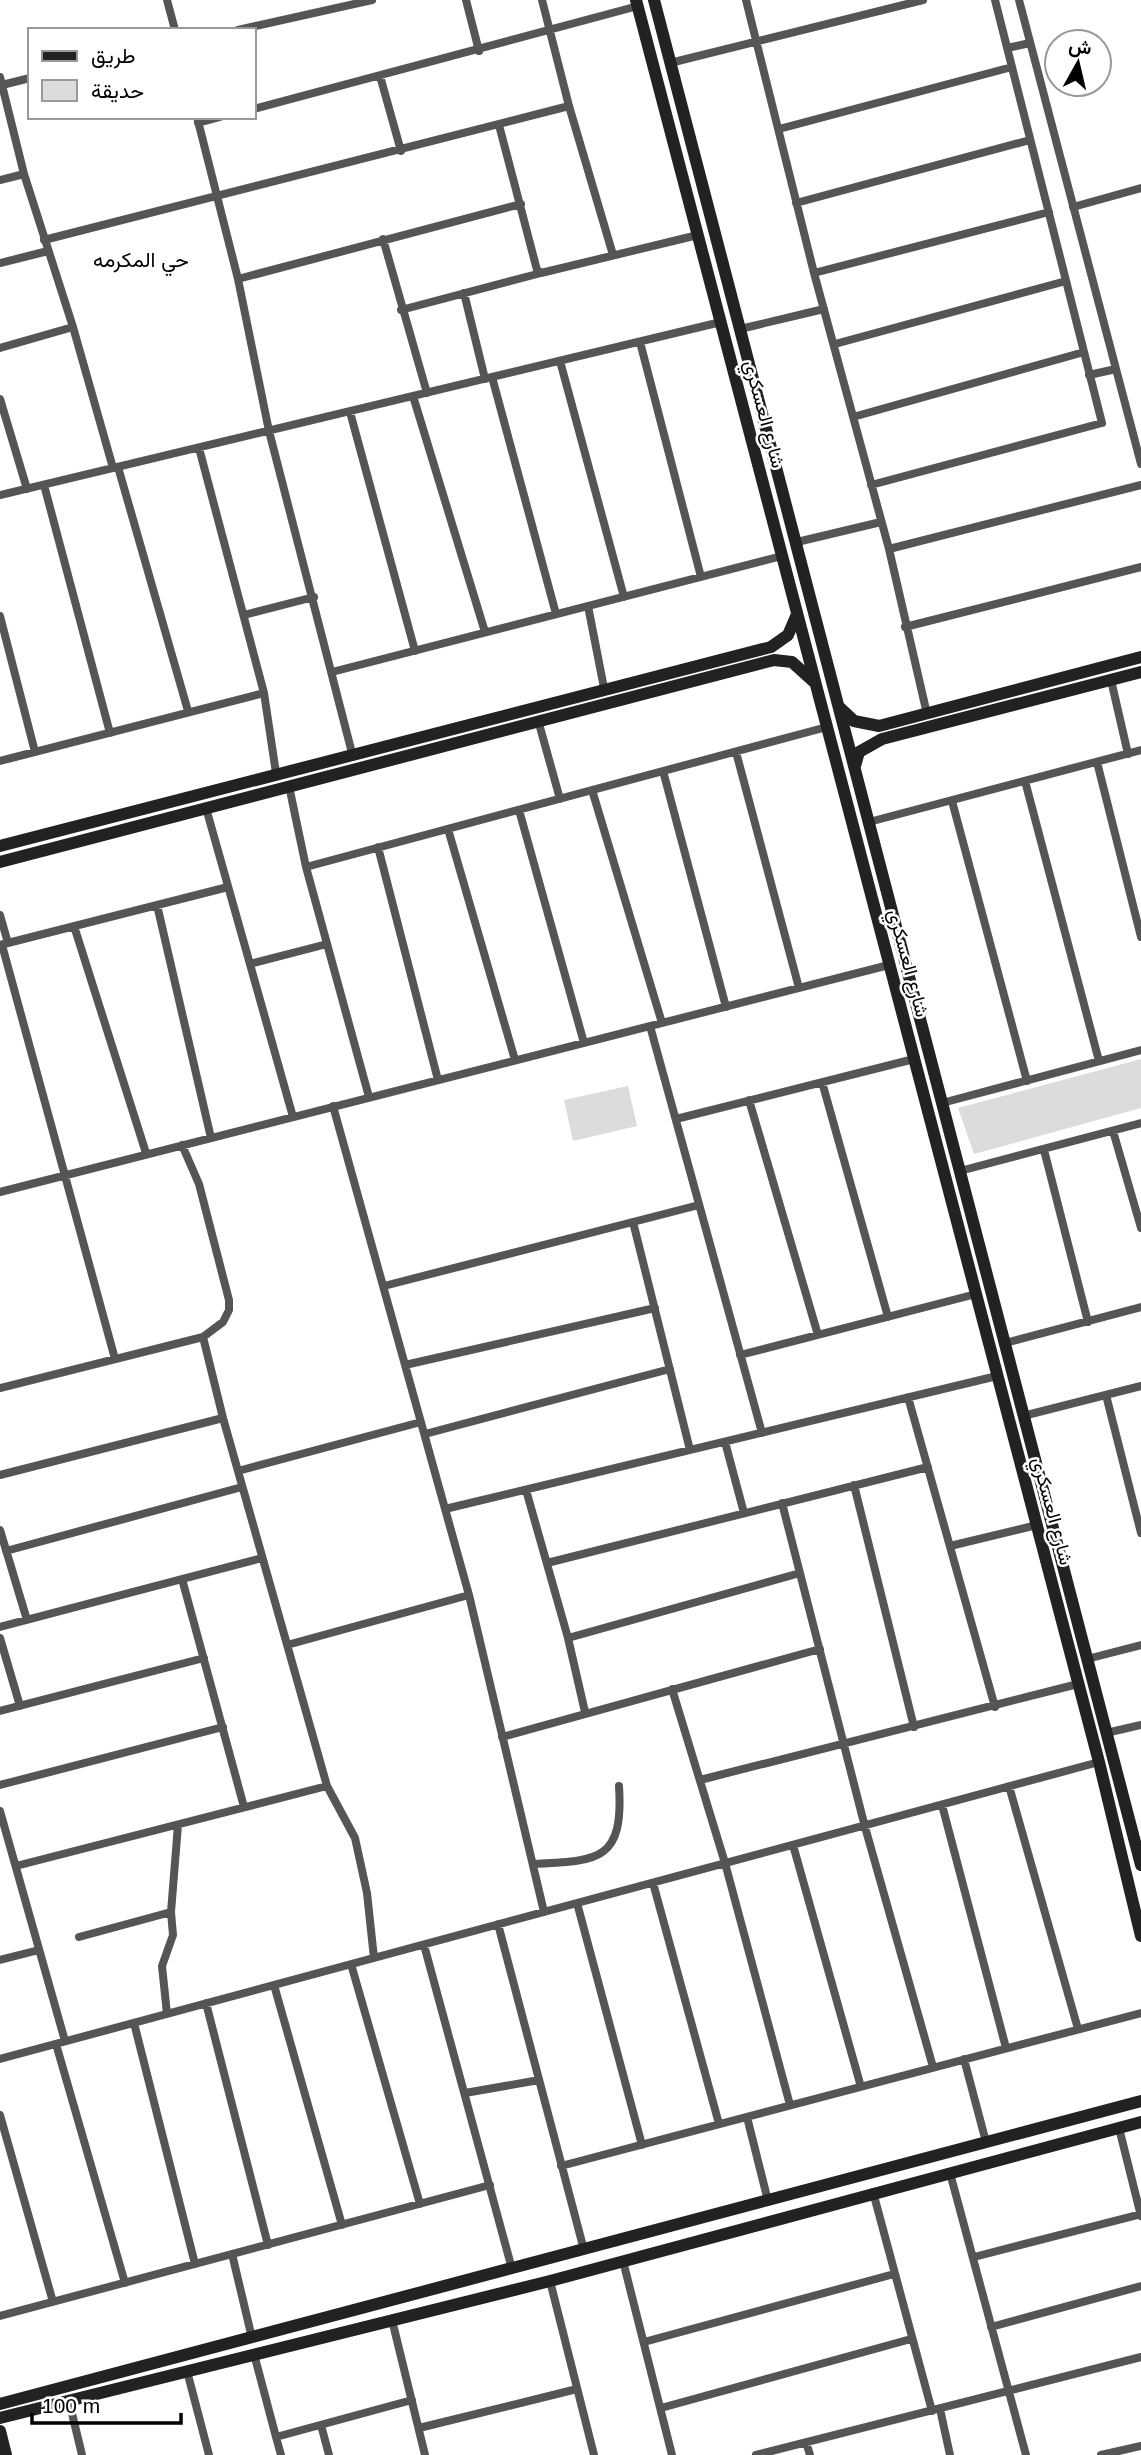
<svg xmlns="http://www.w3.org/2000/svg" width="1141" height="2455" font-family="Arial,Vazirmatn,sans-serif">
  <style>
    .green { fill: #dcdcdc }
    .lines { fill: none; stroke-linecap: round; stroke-linejoin: round }
    .street { stroke: #555; stroke-width: 8 }
    .secondary { stroke: #222; stroke-width: 12 }
    .labels { text-anchor: middle; stroke-width: 5; stroke-linejoin: round; paint-order: stroke }
    .street-label { font-size: 19px; fill: #000; stroke: #fff }
    .neighbourhood-label { font-size: 21px; fill: #000; stroke: #fff }
  </style>
  <rect width="100%" height="100%" fill="#fff"/>
  <path class="green" d="M 1141,1059 L 1141,1108 L 974,1154 L 958,1108 Z
    M 628,1086 L 637,1126 L 573,1141 L 564,1100 Z"/>
  <g class="lines">
    <path class="street" d="M 167,0 L 175,30
      M 466,0 L 479,51
      M 542,0 L 569,106 L 613,255
      M 746,0 L 814,273 L 889,549 L 927,714
      M 1019,0 L 1141,464
      M 238,30 L 372,0
      M 1007,48 L 1030,43
      M 670,63 L 923,0
      M 380,76 L 401,151
      M 0,77 L 24,174 L 73,327
      M 2,85 L 30,78
      M 254,109 L 638,6
      M 197,117 L 238,279 L 269,431 L 352,753
      M 198,123 L 220,117
      M 499,125 L 537,270 L 541,273 L 698,235
      M 779,129 L 1012,67
      M 0,180 L 24,174
      M 796,203 L 1030,140
      M 1073,207 L 1141,188
      M 383,239 L 427,393
      M 44,240 L 569,106
      M 0,263 L 48,251
      M 814,273 L 1049,212
      M 238,279 L 521,204
      M 464,293 L 485,379
      M 401,310 L 541,273
      M 740,329 L 824,309
      M 640,342 L 701,577
      M 835,344 L 1066,281
      M 0,348 L 73,327 L 113,468
      M 560,361 L 624,597
      M 1089,375 L 1116,369
      M 492,377 L 556,614
      M 413,396 L 485,632
      M 0,399 L 27,489
      M 350,412 L 415,651
      M 853,417 L 1084,352
      M 199,448 L 264,693 L 276,773
      M 118,467 L 188,711
      M 44,485 L 110,733
      M 871,485 L 1102,423 L 995,0
      M 0,495 L 721,322
      M 797,542 L 881,522
      M 889,549 L 1141,485
      M 588,606 L 604,688
      M 244,615 L 314,597
      M 0,616 L 35,752
      M 905,627 L 1141,567
      M 332,672 L 782,556
      M 1111,680 L 1128,754
      M 538,720 L 560,799
      M 736,752 L 799,988
      M 0,761 L 264,693
      M 1097,762 L 1141,937
      M 663,771 L 726,1007
      M 1025,781 L 1099,1061
      M 289,786 L 306,867 L 369,1097
      M 592,790 L 662,1023
      M 952,801 L 1027,1081
      M 206,808 L 293,1117
      M 519,810 L 584,1043
      M 869,822 L 1141,750
      M 448,829 L 515,1060
      M 378,847 L 438,1080
      M 306,867 L 827,727
      M 157,905 L 211,1138
      M 0,915 L 8,943
      M 74,926 L 146,1153
      M 0,945 L 228,887
      M 2,945 L 115,1359
      M 250,964 L 327,944
      M 650,1026 L 762,1433
      M 822,1082 L 888,1317
      M 749,1100 L 818,1335
      M 942,1103 L 1141,1050
      M 333,1106 L 469,1595 L 544,1912
      M 676,1119 L 914,1059
      M 1113,1131 L 1141,1228
      M 1044,1150 L 1088,1322
      M 960,1171 L 1141,1123
      M 0,1192 L 889,965
      M 633,1222 L 690,1450
      M 384,1286 L 699,1205
      M 203,1337 L 223,1418 L 327,1786 L 355,1838 L 367,1893 L 374,1958
      M 1005,1343 L 1141,1307
      M 740,1355 L 976,1294
      M 405,1365 L 655,1308
      M 0,1388 L 203,1337 L 223,1322 L 229,1310 L 229,1300 L 199,1184 L 182,1145
      M 1106,1395 L 1141,1533
      M 908,1397 L 995,1707
      M 1023,1416 L 1141,1386
      M 425,1434 L 670,1369
      M 725,1442 L 744,1513
      M 238,1471 L 421,1422
      M 0,1475 L 223,1418
      M 854,1485 L 914,1727
      M 526,1490 L 568,1638 L 585,1712
      M 782,1503 L 865,1827 L 933,2067
      M 445,1509 L 997,1376
      M 0,1530 L 27,1620
      M 950,1546 L 1037,1525
      M 6,1551 L 242,1487
      M 547,1563 L 928,1467
      M 182,1579 L 244,1807
      M 0,1627 L 262,1558
      M 0,1638 L 20,1706
      M 568,1638 L 800,1573
      M 287,1645 L 469,1595
      M 1087,1659 L 1141,1645
      M 672,1689 L 725,1863 L 790,2105
      M 0,1711 L 204,1658
      M 1106,1733 L 1141,1725
      M 502,1737 L 820,1649
      M 700,1780 L 1078,1684
      M 0,1785 L 223,1727
      M 1009,1786 L 1078,2029
      M 942,1805 L 1006,2048
      M 0,1811 L 65,2041
      M 793,1845 L 861,2087
      M 533,1864 C 597,1861 624,1862 619,1786
      M 16,1866 L 327,1786
      M 653,1883 L 719,2124
      M 577,1903 L 642,2145
      M 498,1924 L 584,2250
      M 79,1937 L 171,1912
      M 424,1945 L 512,2269
      M 0,1960 L 39,1950
      M 351,1964 L 420,2204
      M 274,1985 L 342,2225
      M 206,2003 L 268,2245
      M 167,2014 L 162,1966 L 173,1935 L 171,1912 L 178,1825
      M 134,2023 L 195,2264
      M 56,2044 L 125,2283
      M 0,2059 L 1099,1762
      M 964,2059 L 986,2142
      M 465,2093 L 539,2080
      M 0,2115 L 53,2302
      M 747,2117 L 768,2201
      M 1119,2128 L 1141,2216
      M 561,2166 L 1141,2013
      M 950,2173 L 1026,2455
      M 873,2192 L 932,2411
      M 232,2254 L 252,2338
      M 974,2257 L 1141,2214
      M 623,2261 L 672,2455
      M 550,2281 L 594,2455
      M 0,2316 L 490,2185
      M 392,2320 L 425,2455
      M 991,2327 L 1141,2286
      M 644,2342 L 894,2274
      M 254,2354 L 276,2437 L 412,2400
      M 187,2371 L 209,2455
      M 69,2401 L 82,2455
      M 661,2408 L 911,2339
      M 940,2409 L 950,2455
      M 321,2425 L 329,2455
      M 419,2428 L 577,2389
      M 276,2437 L 281,2455
      M 806,2442 L 810,2455
      M 756,2455 L 1141,2357
      M 1101,2455 L 1141,2446"/>
    <path class="secondary" d="M 636,0 L 1099,1762 L 1141,1936
      M 654,0 L 1141,1865
      M 839,707 L 854,721 L 879,726 L 1141,657
      M 855,766 L 859,752 L 882,739 L 1141,672
      M 0,846 L 771,647 L 788,635 L 797,614
      M 0,862 L 774,660 L 792,662 L 813,681
      M 0,2404 L 1141,2101
      M 0,2418 L 550,2281 L 1141,2122
      M 0,2431 L 6,2455"/>
  </g>
  <g class="labels">
    <g class="street-label">
      <text transform="translate(765 414) rotate(75)" y="7">شارع العسكري</text>
      <text transform="translate(909 963) rotate(75)" y="7">شارع العسكري</text>
      <text transform="translate(1053 1511) rotate(75)" y="7">شارع العسكري</text>
    </g>
    <g class="neighbourhood-label">
      <text x="141" y="267">حي المكرمه</text>
    </g>
  </g>
  <rect x="28" y="28" width="228" height="91" fill="#ffffff" stroke="#999999" stroke-width="2"/>
  <rect x="42" y="51" width="35" height="10" fill="#222222" stroke="#999999" stroke-width="2"/>
  <text x="91" y="63" font-size="21" fill="#000000">طريق</text>
  <rect x="42" y="80" width="35" height="21" fill="#dcdcdc" stroke="#999999" stroke-width="2"/>
  <text x="91" y="98" font-size="21" fill="#000000">حديقة</text>
  <g transform="translate(1078 63) rotate(8)"><circle r="33" fill="#ffffff" stroke="#999999" stroke-width="2"/>
  <path d="M0-5L12 26L0 18L-12 26Z" fill="#000000"/>
  <text y="-10" font-size="19" font-weight="bold" text-anchor="middle" fill="#000000">ش</text>
  </g>
  <path d="M32 2413v10h149v-10" fill="none" stroke="#000000" stroke-width="3.5"/>
  <text x="42" y="2413" font-size="21" fill="#000000" stroke="#ffffff" stroke-width="5" paint-order="stroke">100 m</text>
</svg>
